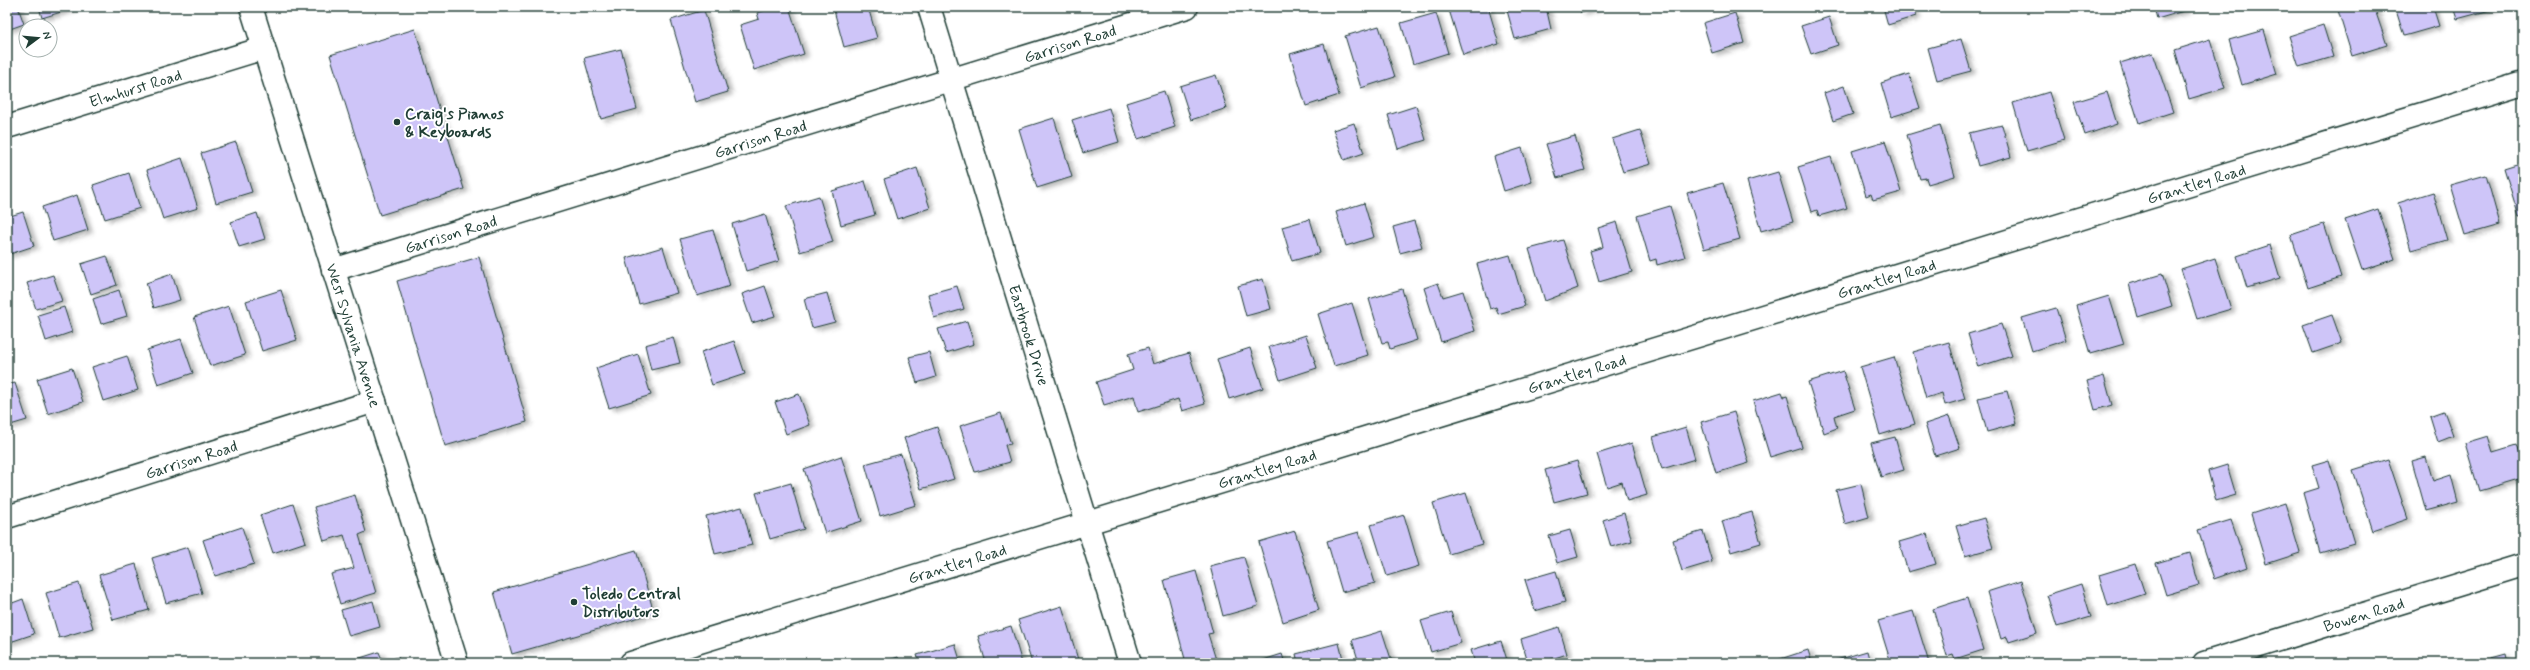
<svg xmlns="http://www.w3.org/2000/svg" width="2530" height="670" font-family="Mynerve,sans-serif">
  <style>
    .building { fill: #cec5f8; stroke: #1f3d34; filter: url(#shadow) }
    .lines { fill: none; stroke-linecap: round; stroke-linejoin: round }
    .minor-casing { stroke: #1f3d34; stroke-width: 25 }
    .major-casing { stroke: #1f3d34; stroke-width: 25 }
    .minor { stroke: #fff; stroke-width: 22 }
    .major { stroke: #fff; stroke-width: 22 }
    .poi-dot { fill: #1f3d34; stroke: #fff; stroke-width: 1.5 }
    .labels { text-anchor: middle; stroke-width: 4; stroke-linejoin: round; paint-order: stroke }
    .street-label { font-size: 16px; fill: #1f3d34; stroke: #fff }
    .poi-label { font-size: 16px; font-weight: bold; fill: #1f3d34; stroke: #fff; text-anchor: start }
  </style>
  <defs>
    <filter id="shadow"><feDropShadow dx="4.5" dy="2.5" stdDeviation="2" flood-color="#0004"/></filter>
  </defs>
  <rect width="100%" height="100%" fill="#fff"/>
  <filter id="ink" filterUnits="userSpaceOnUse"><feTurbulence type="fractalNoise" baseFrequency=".025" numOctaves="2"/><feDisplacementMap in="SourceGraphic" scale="8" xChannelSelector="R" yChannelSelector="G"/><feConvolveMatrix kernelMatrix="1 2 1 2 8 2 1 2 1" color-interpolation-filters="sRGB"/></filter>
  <g filter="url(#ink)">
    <path class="building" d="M 7,7 L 18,7 L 24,24 L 7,30 Z
      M 39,7 L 77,7 L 42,18 Z
      M 775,7 L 789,7 L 804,54 L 754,70 L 740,25 L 759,19 L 757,13 Z
      M 833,7 L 868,7 L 877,38 L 844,47 Z
      M 1460,7 L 1488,7 L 1499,44 L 1463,55 L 1449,10 Z
      M 1506,7 L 1546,7 L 1551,29 L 1515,39 Z
      M 1579,7 L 1599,7 L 1581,13 Z
      M 1883,7 L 1913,7 L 1916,16 L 1888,25 Z
      M 2154,7 L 2186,7 L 2187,10 L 2157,19 Z
      M 2337,7 L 2374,7 L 2387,45 L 2352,56 Z
      M 2395,7 L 2433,7 L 2439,26 L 2404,36 Z
      M 2453,7 L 2493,7 L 2494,9 L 2457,19 Z
      M 704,10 L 728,92 L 695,102 L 671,20 Z
      M 1436,13 L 1448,53 L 1413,64 L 1401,23 Z
      M 1735,13 L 1744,43 L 1712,53 L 1703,23 Z
      M 1829,17 L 1838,45 L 1811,54 L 1801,26 Z
      M 2323,25 L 2333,57 L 2299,67 L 2289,36 Z
      M 1379,26 L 1395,77 L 1361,88 L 1345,36 Z
      M 415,29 L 464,189 L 380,215 L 330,55 Z
      M 2264,30 L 2277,74 L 2242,85 L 2229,40 Z
      M 1961,39 L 1971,71 L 1937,80 L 1928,48 Z
      M 2210,39 L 2225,88 L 2189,99 L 2175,50 Z
      M 1324,44 L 1339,95 L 1306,106 L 1290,54 Z
      M 621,49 L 637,109 L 601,119 L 584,58 Z
      M 2153,53 L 2173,112 L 2139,123 L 2120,63 Z
      M 1909,74 L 1920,108 L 1891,117 L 1881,83 Z
      M 1216,75 L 1227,108 L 1191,120 L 1180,86 Z
      M 1844,86 L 1853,114 L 1833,121 L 1824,93 Z
      M 1164,91 L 1175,127 L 1138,139 L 1126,103 Z
      M 2049,92 L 2064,140 L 2027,151 L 2013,103 Z
      M 2107,92 L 2117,124 L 2085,135 L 2074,102 Z
      M 1416,106 L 1426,140 L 1398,149 L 1388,115 Z
      M 1109,108 L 1119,142 L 1083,153 L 1072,120 Z
      M 1054,118 L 1072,177 L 1037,188 L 1019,129 Z
      M 1354,123 L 1364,153 L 1344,160 L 1333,130 Z
      M 1940,125 L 1955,176 L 1928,184 L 1926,178 L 1920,179 L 1907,135 Z
      M 2002,125 L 2011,157 L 1978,166 L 1969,133 Z
      M 1640,130 L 1651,164 L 1623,172 L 1612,139 Z
      M 1575,136 L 1585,170 L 1557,178 L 1546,144 Z
      M 1885,141 L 1901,192 L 1873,200 L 1871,194 L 1866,196 L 1852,151 Z
      M 236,142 L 252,192 L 216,203 L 201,153 Z
      M 1522,148 L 1532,182 L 1504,191 L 1494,157 Z
      M 1831,157 L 1847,208 L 1819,216 L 1817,210 L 1812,212 L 1798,167 Z
      M 182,158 L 198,208 L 163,219 L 147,170 Z
      M 2523,162 L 2523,216 L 2519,217 L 2504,168 Z
      M 917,168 L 930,208 L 897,219 L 884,179 Z
      M 1778,172 L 1793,222 L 1761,231 L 1747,181 Z
      M 129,173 L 140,208 L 105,219 L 93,185 Z
      M 2486,175 L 2500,225 L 2465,235 L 2450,185 Z
      M 865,181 L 875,215 L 841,225 L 832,191 Z
      M 1723,183 L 1740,239 L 1704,249 L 1687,193 Z
      M 2433,192 L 2447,240 L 2411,250 L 2398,203 Z
      M 77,195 L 88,230 L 53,241 L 42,207 Z
      M 819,196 L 833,242 L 800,252 L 786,206 Z
      M 1364,203 L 1374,237 L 1346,246 L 1336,212 Z
      M 1670,206 L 1685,257 L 1657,265 L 1656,259 L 1650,261 L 1637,216 Z
      M 2378,209 L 2395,259 L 2362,270 L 2345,220 Z
      M 23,212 L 34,246 L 7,255 L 7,217 Z
      M 257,213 L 265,239 L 239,247 L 231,222 Z
      M 765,214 L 779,261 L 746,271 L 732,224 Z
      M 1310,219 L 1320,253 L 1292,261 L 1282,227 Z
      M 1414,221 L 1422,247 L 1400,253 L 1393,227 Z
      M 1617,222 L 1632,272 L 1599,282 L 1590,251 L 1603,247 L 1598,228 Z
      M 2324,224 L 2341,277 L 2308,288 L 2291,235 Z
      M 713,230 L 730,286 L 697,296 L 680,239 Z
      M 1563,240 L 1578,288 L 1545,301 L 1529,249 Z
      M 2270,245 L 2280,278 L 2247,288 L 2237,256 Z
      M 663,247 L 677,293 L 639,304 L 626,258 Z
      M 1510,255 L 1525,306 L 1498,314 L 1496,307 L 1490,309 L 1477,264 Z
      M 107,256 L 117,285 L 91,294 L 81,264 Z
      M 479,257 L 527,422 L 445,446 L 397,281 Z
      M 2215,258 L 2231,309 L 2197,319 L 2181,269 Z
      M 172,274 L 180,300 L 154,308 L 146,283 Z
      M 2162,274 L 2172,306 L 2138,317 L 2129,284 Z
      M 53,275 L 62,301 L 36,309 L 27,283 Z
      M 1263,279 L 1271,309 L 1246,316 L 1238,286 Z
      M 1438,283 L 1443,297 L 1463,291 L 1475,331 L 1441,342 L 1424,288 Z
      M 765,286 L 775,316 L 752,323 L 742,294 Z
      M 957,286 L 964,309 L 934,318 L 928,294 Z
      M 1402,289 L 1417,340 L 1390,349 L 1388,342 L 1382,343 L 1369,299 Z
      M 119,290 L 127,316 L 101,324 L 93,299 Z
      M 281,290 L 297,340 L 262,351 L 246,301 Z
      M 827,293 L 835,322 L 812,328 L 804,299 Z
      M 2109,296 L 2124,344 L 2090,354 L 2076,306 Z
      M 1352,303 L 1368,355 L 1334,366 L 1318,314 Z
      M 229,306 L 245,355 L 210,366 L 194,317 Z
      M 64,307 L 72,332 L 46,341 L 38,315 Z
      M 2056,308 L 2066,340 L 2032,351 L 2022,318 Z
      M 2332,315 L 2342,343 L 2313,353 L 2303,325 Z
      M 967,321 L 974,344 L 946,353 L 938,329 Z
      M 2001,324 L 2012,356 L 1978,367 L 1968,334 Z
      M 1306,335 L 1317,368 L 1280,380 L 1269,347 Z
      M 673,337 L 680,363 L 651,370 L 645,345 Z
      M 181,339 L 193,373 L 158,385 L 147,350 Z
      M 734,341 L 745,374 L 712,385 L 701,352 Z
      M 1949,342 L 1965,399 L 1945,405 L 1942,393 L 1926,398 L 1913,352 Z
      M 1148,348 L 1153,364 L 1189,353 L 1205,404 L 1182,411 L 1178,399 L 1138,412 L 1134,396 L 1104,405 L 1096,382 L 1133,370 L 1128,354 Z
      M 1250,348 L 1263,388 L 1229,399 L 1217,359 Z
      M 929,352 L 936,377 L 917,383 L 909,357 Z
      M 638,354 L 651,395 L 609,408 L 596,368 Z
      M 127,356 L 138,390 L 103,401 L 92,367 Z
      M 1894,357 L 1915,424 L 1880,435 L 1860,367 Z
      M 72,368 L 83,402 L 48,414 L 37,379 Z
      M 1843,371 L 1855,409 L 1834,416 L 1837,428 L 1824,433 L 1808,382 Z
      M 2104,376 L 2112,405 L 2095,410 L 2087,381 Z
      M 15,383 L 27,420 L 7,426 L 7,385 Z
      M 2007,391 L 2016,424 L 1987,432 L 1978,398 Z
      M 1782,392 L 1784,397 L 1787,396 L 1802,447 L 1770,457 L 1753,401 Z
      M 799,394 L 810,425 L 786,434 L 775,402 Z
      M 2444,411 L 2453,436 L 2438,442 L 2430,416 Z
      M 1734,412 L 1749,463 L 1716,473 L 1701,422 Z
      M 1001,413 L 1011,444 L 1005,445 L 1010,462 L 975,472 L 960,426 Z
      M 1949,416 L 1960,448 L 1935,456 L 1925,424 Z
      M 937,427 L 954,479 L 921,489 L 904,438 Z
      M 1686,427 L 1695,459 L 1662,469 L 1653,437 Z
      M 2488,436 L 2493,452 L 2516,445 L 2523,467 L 2523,478 L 2479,491 L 2465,443 Z
      M 1895,437 L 1904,470 L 1881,477 L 1871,443 Z
      M 1632,443 L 1647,495 L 1627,501 L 1622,482 L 1607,487 L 1597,454 Z
      M 901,454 L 916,505 L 880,516 L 865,464 Z
      M 841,456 L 862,521 L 825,533 L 804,469 Z
      M 2426,457 L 2433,481 L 2451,475 L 2458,502 L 2426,511 L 2412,461 Z
      M 2388,459 L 2408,519 L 2373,531 L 2353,470 Z
      M 2329,460 L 2354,543 L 2320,553 L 2303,493 L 2319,488 L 2312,465 Z
      M 1577,461 L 1587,493 L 1554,502 L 1545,470 Z
      M 2227,465 L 2236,495 L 2216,501 L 2208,471 Z
      M 791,483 L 804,529 L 770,539 L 756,493 Z
      M 1861,484 L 1869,517 L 1845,524 L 1836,490 Z
      M 1466,493 L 1482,544 L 1449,554 L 1433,503 Z
      M 355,495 L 366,532 L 359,535 L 376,593 L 340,604 L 331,574 L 354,568 L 344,535 L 324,541 L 314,507 Z
      M 2285,503 L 2300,553 L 2266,564 L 2251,514 Z
      M 293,504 L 306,542 L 273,553 L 260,515 Z
      M 742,507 L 752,545 L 715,554 L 706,516 Z
      M 1752,512 L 1761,543 L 1731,552 L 1722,521 Z
      M 1624,513 L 1632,541 L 1611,547 L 1603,520 Z
      M 1404,515 L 1419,566 L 1387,576 L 1371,525 Z
      M 1984,518 L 1993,548 L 1965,556 L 1956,526 Z
      M 2231,520 L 2247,567 L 2214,579 L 2198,530 Z
      M 242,527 L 254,564 L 215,576 L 203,540 Z
      M 1570,530 L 1578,557 L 1557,563 L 1549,536 Z
      M 1295,531 L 1319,610 L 1283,622 L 1259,542 Z
      M 1703,531 L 1712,562 L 1682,571 L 1673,540 Z
      M 1359,532 L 1375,583 L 1342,592 L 1327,541 Z
      M 1927,534 L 1936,564 L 1908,572 L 1899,542 Z
      M 188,547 L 202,593 L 166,603 L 152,558 Z
      M 636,550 L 654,613 L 512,654 L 494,592 Z
      M 2190,553 L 2199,585 L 2166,595 L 2156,563 Z
      M 1244,557 L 1258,606 L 1223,616 L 1210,566 Z
      M 136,564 L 149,610 L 113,620 L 99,575 Z
      M 2135,564 L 2145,594 L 2108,606 L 2099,575 Z
      M 1196,571 L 1213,633 L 1208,634 L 1217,663 L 1186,663 L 1164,580 Z
      M 1556,571 L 1565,602 L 1535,611 L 1525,580 Z
      M 2021,581 L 2037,633 L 2009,642 L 2007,637 L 2001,639 L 1987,592 Z
      M 79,583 L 93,628 L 59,638 L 46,593 Z
      M 2081,584 L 2091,617 L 2057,627 L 2047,595 Z
      M 1967,598 L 1983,650 L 1955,659 L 1953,654 L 1947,656 L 1933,609 Z
      M 23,599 L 34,634 L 7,643 L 7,605 Z
      M 373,601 L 380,627 L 349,636 L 341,610 Z
      M 1062,606 L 1079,663 L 1032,663 L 1018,620 Z
      M 1913,611 L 1929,663 L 1891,663 L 1878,621 Z
      M 1451,612 L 1461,643 L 1431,652 L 1421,621 Z
      M 1011,626 L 1022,663 L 986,663 L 978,636 Z
      M 1559,627 L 1567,654 L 1539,663 L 1528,663 L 1521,639 Z
      M 1382,631 L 1392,662 L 1359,663 L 1352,640 Z
      M 1501,641 L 1508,663 L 1475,663 L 1471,650 Z
      M 1339,643 L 1344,663 L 1298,663 L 1296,654 Z
      M 955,644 L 961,663 L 920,663 L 917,655 Z
      M 1808,650 L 1812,663 L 1775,663 L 1774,661 Z
      M 1867,651 L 1870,663 L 1834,663 L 1833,661 Z
      M 379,652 L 383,662 L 398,657 L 400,663 L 359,663 L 357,659 Z
      M 1282,654 L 1285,663 L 1261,663 L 1260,661 Z
      M 2506,654 L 2508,663 L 2473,663 Z
      M 898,657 L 900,663 L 880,663 Z"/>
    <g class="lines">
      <defs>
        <g id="minor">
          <path id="s1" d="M 929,7 L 1130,663"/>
          <path id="s2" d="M 7,127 L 264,48"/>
          <path id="s3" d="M 333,270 L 1187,7"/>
          <path id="s4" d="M 7,517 L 375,401"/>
          <path id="s5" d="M 631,663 L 2523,83"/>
          <path id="s6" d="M 2204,663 L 2523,565"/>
        </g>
        <g id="major">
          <path id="s7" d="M 251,7 L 457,663"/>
        </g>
      </defs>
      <use href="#minor" class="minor-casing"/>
      <use href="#major" class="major-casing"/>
      <use href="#minor" class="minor"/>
      <use href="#major" class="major"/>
    </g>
  </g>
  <g class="poi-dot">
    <circle cx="397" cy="122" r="4"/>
    <circle cx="574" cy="602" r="4"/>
  </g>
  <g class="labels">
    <g class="street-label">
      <text dy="6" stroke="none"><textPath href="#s3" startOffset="771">Garrison Road</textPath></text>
      <text dy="6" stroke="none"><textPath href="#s2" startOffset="134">Elmhurst Road</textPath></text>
      <text dy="6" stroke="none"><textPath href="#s3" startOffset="447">Garrison Road</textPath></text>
      <text dy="6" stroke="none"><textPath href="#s5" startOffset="1637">Grantley Road</textPath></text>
      <text dy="6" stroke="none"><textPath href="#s3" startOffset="123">Garrison Road</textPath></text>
      <text dy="6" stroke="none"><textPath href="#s5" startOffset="1313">Grantley Road</textPath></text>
      <text dy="6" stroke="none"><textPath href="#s7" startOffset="344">West Sylvania Avenue</textPath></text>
      <text dy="6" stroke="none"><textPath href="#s1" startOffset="343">Eastbrook Drive</textPath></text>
      <text dy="6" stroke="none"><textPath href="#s5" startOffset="989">Grantley Road</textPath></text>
      <text dy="6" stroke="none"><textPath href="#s4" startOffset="193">Garrison Road</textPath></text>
      <text dy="6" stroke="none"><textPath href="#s5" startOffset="665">Grantley Road</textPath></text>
      <text dy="6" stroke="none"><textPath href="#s5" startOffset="341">Grantley Road</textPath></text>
      <text dy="6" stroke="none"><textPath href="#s6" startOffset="167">Bowen Road</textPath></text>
    </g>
    <g class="poi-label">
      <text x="405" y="119">Craig's Pianos<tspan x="405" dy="18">&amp; Keyboards</tspan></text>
      <text x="582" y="599">Toledo Central<tspan x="582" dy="18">Distributors</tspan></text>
    </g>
  </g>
  <rect width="2530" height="670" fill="none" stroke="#fff" stroke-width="24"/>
  <rect x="12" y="12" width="2506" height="646" fill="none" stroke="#1f3d34" stroke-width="1.5" filter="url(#ink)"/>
  <g transform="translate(38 38) rotate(74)"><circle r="19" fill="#ffffff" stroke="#a5b1ae"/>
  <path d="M0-3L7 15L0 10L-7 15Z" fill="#1f3d34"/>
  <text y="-6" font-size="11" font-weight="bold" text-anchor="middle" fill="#1f3d34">N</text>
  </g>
</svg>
